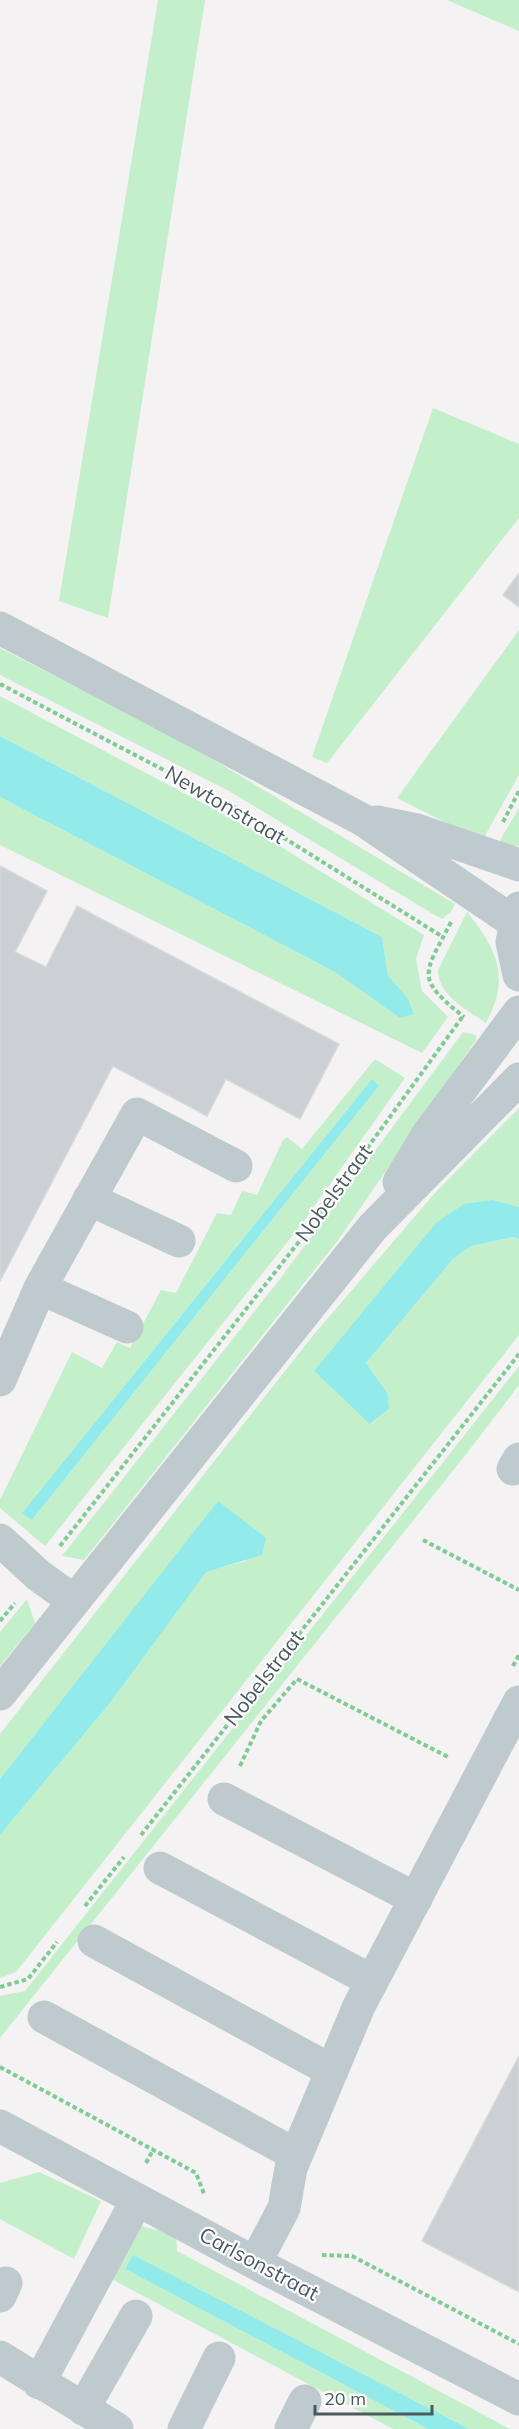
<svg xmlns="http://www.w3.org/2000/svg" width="519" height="2429" font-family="Mulish,sans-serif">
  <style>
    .green { fill: #c3efcb; fill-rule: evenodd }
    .water { fill: #92eaea }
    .building { fill: #ccd0d4; stroke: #d6dadd; stroke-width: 1.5 }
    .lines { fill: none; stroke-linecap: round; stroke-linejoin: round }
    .path { stroke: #7ccc94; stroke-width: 4; stroke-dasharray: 4.5 3; stroke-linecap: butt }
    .minor { stroke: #becace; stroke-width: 33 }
    .labels { text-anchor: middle; stroke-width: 4.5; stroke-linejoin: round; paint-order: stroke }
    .street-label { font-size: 21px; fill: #4a5a5f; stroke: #fff }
  </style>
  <rect width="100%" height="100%" fill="#f4f2f3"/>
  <path class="green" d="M 158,0 L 205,0 L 108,618 L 59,601 Z
    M 447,0 L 519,0 L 519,31 Z
    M 433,408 L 519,444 L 519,518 L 327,763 L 312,757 Z
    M 519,630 L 519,775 L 482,841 L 397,798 Z
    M 0,648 L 185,743 L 455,904 L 451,912 L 442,919 L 433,914 L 229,791 L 0,675 Z
    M 0,696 L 252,829 L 424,935 L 416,959 L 422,991 L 448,1017 L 422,1053 L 0,845 L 0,797 L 335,972 L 400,1018 L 407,997 L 388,977 L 382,937 L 0,736 Z
    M 519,808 L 519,846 L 496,847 Z
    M 467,912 C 497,949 511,977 486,1023 C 467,1010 438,995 438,970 Z
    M 463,1032 L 476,1035 L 476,1040 L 339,1239 L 84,1560 L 62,1556 L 280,1279 Z
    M 375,1059 L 405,1078 L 301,1225 L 45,1546 L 0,1508 L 0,1500 L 72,1352 L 102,1368 L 117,1342 L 130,1348 L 161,1290 L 176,1293 L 217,1213 L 231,1215 L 242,1191 L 257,1195 L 283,1140 L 287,1137 L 302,1149 ZM 372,1079 L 379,1086 L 32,1520 L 22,1513 Z
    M 519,1108 L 519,1207 L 493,1200 L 314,1371 L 371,1424 L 389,1409 L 388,1394 L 366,1363 L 453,1259 L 471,1246 L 514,1237 L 519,1239 L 519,1335 L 16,1972 L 0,1978 L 0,1835 L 110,1703 L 206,1571 L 246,1561 L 218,1502 L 0,1779 L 0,1734 L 311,1338 L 434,1194 Z
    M 519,1366 L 519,1385 L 467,1453 L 0,2038 L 0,1996 L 25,1991 Z
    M 27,1599 L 35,1623 L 0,1666 L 0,1632 Z
    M 39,2172 L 101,2201 L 74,2259 L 0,2219 L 0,2183 Z
    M 134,2224 L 176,2235 L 177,2251 L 510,2429 L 469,2429 L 133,2256 L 125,2269 L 428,2429 L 393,2429 L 104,2275 Z"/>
  <path class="water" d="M 0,736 L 382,937 L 388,976 L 407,997 L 414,1014 L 400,1018 L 335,972 L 0,797 Z
    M 372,1079 L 379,1086 L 32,1520 L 22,1513 Z
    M 493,1200 L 519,1207 L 519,1239 L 514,1237 L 471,1246 L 453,1259 L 366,1363 L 388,1394 L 389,1409 L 370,1424 L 314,1371 L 437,1222 L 464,1204 Z
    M 218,1501 L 266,1538 L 262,1555 L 206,1572 L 110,1703 L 0,1835 L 0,1779 Z
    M 133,2255 L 469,2429 L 428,2429 L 125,2269 Z"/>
  <path class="building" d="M 519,573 L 519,607 L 503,595 Z
    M 0,866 L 47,891 L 15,952 L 46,967 L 77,906 L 339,1044 L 300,1119 L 226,1079 L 207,1116 L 113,1066 L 0,1281 Z
    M 519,2056 L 519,2292 L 422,2241 Z"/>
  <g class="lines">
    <path class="path" d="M 0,684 L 236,808 L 443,937
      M 503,822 L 519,791
      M 451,922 C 424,975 414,977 464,1017
      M 423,1540 L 519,1590
      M 60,1546 L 305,1234 L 463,1016
      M 0,1621 L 15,1603
      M 513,1666 L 519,1655
      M 240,1766 L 261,1721 L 297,1679 L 450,1758
      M 141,1835 L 519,1354
      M 85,1906 L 124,1857
      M 0,1987 L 28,1979 L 57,1942
      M 0,2067 L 196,2173 L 204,2194
      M 146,2163 L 154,2148
      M 322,2255 L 352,2256 L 519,2344"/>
    <path class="minor" d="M 0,628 L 363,820 L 514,922
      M 377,822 L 417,830 L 519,865
      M 519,908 L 512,942 L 519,975
      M 399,1182 L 428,1134 L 519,1012
      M 89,1199 L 179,1241
      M 40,1288 L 127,1327
      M 0,1380 L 40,1288 L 137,1114 L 236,1166
      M 513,1469 L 519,1459
      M 0,1540 L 38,1575 L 74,1601
      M 0,1694 L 372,1228 L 519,1079
      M 224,1799 L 416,1899
      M 160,1868 L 372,1981
      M 94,1941 L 332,2071
      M 44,2017 L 296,2155
      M 0,2126 L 255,2263 L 519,2399
      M 255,2263 L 284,2208 L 291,2168 L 359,2006 L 519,1702
      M 0,2296 L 6,2283
      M 0,2357 L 117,2429
      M 39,2383 L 137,2200
      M 83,2409 L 136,2316
      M 184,2429 L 219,2358
      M 291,2429 L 305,2401"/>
  </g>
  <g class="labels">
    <g class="street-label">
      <text transform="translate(225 805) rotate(30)" y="7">Newtonstraat</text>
      <text transform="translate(334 1193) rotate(-54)" y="7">Nobelstraat</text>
      <text transform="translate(264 1678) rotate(-52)" y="7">Nobelstraat</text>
      <text transform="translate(259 2264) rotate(28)" y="7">Carlsonstraat</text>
    </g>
  </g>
  <path d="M315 2405v9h117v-9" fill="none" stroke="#4a5a5f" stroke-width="3"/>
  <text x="324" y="2405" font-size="18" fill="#4a5a5f" stroke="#ffffff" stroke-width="4.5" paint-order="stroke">20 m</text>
</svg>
